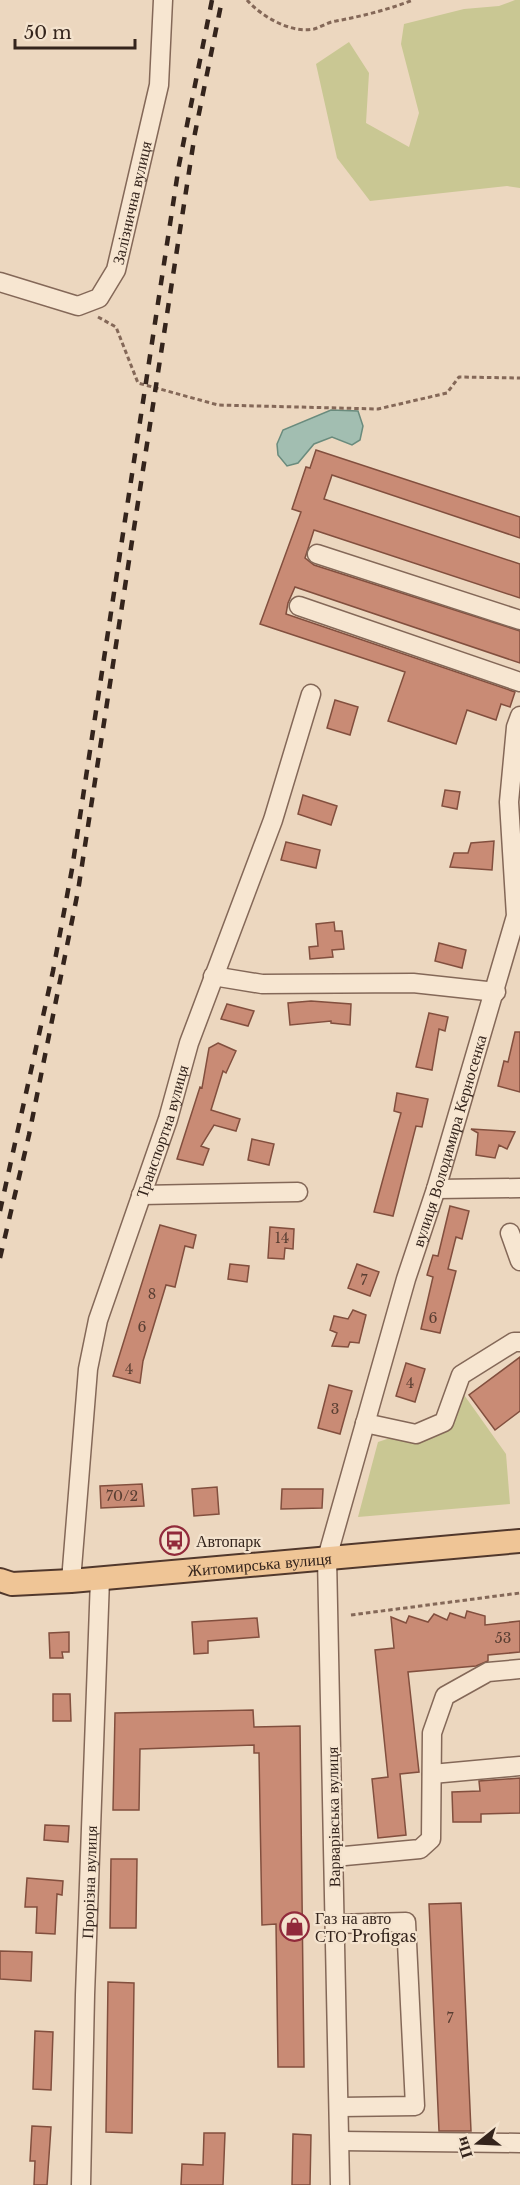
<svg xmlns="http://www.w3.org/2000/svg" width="520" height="2185" font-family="'Libre Baskerville',serif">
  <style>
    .green { fill: #c9c793 }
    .water { fill: #a2beb1; stroke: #6a8b7d; stroke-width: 1.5 }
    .building { fill: #c98b75; stroke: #824f3e; stroke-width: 1.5 }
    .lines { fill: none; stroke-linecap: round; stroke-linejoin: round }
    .minor-casing { stroke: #846858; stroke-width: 21 }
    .major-casing { stroke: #51382c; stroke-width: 26 }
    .path { stroke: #846858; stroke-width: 3; stroke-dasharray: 4.5 3; stroke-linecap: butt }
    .minor { stroke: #f7e6d1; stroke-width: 18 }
    .major { stroke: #efc596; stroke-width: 22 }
    .rail { stroke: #34241c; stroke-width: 4.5; stroke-dasharray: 10 10; stroke-linecap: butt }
    .labels { text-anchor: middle; stroke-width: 4.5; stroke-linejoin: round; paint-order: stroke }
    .number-label { font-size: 14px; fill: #593e32 }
    .street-label { font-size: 16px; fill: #34241c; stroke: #f4e3ce }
    .poi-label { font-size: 16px; fill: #34241c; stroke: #f4e3ce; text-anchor: start }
  </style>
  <rect width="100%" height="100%" fill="#ecd7bf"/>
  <path class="green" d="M 515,0 L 520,0 L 520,188 L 507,186 L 370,201 L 337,158 L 316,64 L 349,42 L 369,73 L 366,123 L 409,147 L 419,113 L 401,44 L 404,24 L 464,9 L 499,6 Z
    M 462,1392 L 506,1454 L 510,1504 L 358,1517 L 378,1442 L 396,1436 L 416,1444 L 449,1429 Z"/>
  <path class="water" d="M 331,410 L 358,411 L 363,426 L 360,440 L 352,445 L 332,437 L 314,444 L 298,463 L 287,466 L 278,455 L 277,444 L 283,430 Z"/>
  <path class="building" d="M 316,450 L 520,517 L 520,538 L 332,475 L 324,499 L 520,564 L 520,598 L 314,530 L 305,558 L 314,565 L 520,631 L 520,663 L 295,587 L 288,603 L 286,614 L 515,692 L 510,707 L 501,704 L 496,720 L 467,710 L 456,744 L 388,721 L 405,672 L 260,624 L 301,512 L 292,509 L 306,467 L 310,468 Z
    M 335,700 L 358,707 L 350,735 L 327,728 Z
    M 445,790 L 460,792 L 457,809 L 442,806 Z
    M 303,795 L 337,806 L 331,825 L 298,814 Z
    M 494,841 L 492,870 L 450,867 L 454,853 L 468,853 L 471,843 Z
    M 286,842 L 320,850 L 316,868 L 281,860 Z
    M 334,922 L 335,931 L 342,931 L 344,949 L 332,950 L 333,957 L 310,959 L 309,947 L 318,946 L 316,924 Z
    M 439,943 L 466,950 L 462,968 L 435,961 Z
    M 311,1001 L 351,1004 L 350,1025 L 331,1023 L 331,1021 L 290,1025 L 288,1003 Z
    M 227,1004 L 254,1011 L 248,1026 L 221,1019 Z
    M 429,1013 L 448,1017 L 445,1031 L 439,1029 L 432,1070 L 416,1067 Z
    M 515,1032 L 520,1032 L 520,1092 L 498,1086 L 504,1061 L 508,1062 Z
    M 218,1043 L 236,1051 L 226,1073 L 223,1071 L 211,1110 L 240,1119 L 236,1131 L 214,1125 L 201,1146 L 209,1149 L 203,1165 L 177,1159 L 200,1087 L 202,1088 L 209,1048 Z
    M 397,1093 L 428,1099 L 422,1127 L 416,1126 L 393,1216 L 374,1212 L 401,1113 L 394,1111 Z
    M 471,1129 L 504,1131 L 515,1132 L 507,1149 L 499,1145 L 495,1158 L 476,1155 L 478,1133 Z
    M 252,1139 L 274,1144 L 269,1165 L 248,1160 Z
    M 450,1206 L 469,1211 L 462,1239 L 456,1237 L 448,1269 L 456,1271 L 440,1333 L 421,1329 L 433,1277 L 427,1275 L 433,1255 L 438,1256 Z
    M 160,1225 L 196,1235 L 193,1248 L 185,1246 L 175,1287 L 166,1285 L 143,1361 L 140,1383 L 113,1376 Z
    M 270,1227 L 294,1229 L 293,1249 L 285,1248 L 284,1259 L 268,1258 Z
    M 230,1264 L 249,1266 L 247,1282 L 228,1279 Z
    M 357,1264 L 379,1272 L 370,1296 L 348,1288 Z
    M 353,1310 L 366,1315 L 359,1343 L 350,1342 L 348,1347 L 332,1346 L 337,1333 L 330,1330 L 334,1316 L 348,1319 Z
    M 520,1357 L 520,1411 L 495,1430 L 469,1395 Z
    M 406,1363 L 425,1369 L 415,1402 L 396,1396 Z
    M 329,1385 L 352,1391 L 340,1434 L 318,1428 Z
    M 142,1484 L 144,1506 L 101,1508 L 100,1486 Z
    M 217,1487 L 219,1514 L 194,1516 L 192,1489 Z
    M 282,1489 L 323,1489 L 322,1508 L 281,1509 Z
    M 467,1611 L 485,1616 L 485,1625 L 520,1621 L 520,1652 L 488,1655 L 488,1661 L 476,1666 L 408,1672 L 419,1772 L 400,1774 L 406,1835 L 378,1838 L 372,1779 L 388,1777 L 375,1650 L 394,1648 L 391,1617 L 406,1623 L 409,1616 L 428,1622 L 434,1614 L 447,1620 L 450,1613 L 465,1618 Z
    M 257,1618 L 259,1637 L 208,1641 L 208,1653 L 194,1654 L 192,1622 Z
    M 69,1632 L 69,1652 L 62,1652 L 63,1658 L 50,1658 L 49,1633 Z
    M 53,1694 L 70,1694 L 71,1721 L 53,1721 Z
    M 253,1710 L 254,1727 L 300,1726 L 304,2067 L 278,2067 L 276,1924 L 262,1925 L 259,1753 L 254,1753 L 254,1745 L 140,1749 L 139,1810 L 113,1810 L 115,1713 Z
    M 520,1778 L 520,1813 L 481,1814 L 481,1822 L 453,1822 L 452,1792 L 480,1791 L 479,1781 Z
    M 45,1825 L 69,1826 L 68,1842 L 44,1840 Z
    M 111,1859 L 137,1859 L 136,1928 L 110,1928 Z
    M 27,1878 L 63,1881 L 62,1895 L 57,1894 L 55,1934 L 36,1933 L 37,1907 L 25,1907 Z
    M 461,1903 L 471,2131 L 439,2131 L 429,1904 Z
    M 0,1951 L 32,1952 L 31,1981 L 0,1979 Z
    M 108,1982 L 134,1983 L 132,2133 L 106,2132 Z
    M 35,2031 L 53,2032 L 51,2090 L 33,2089 Z
    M 32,2126 L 51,2127 L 47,2185 L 34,2185 L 35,2161 L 30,2161 Z
    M 204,2133 L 225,2133 L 223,2185 L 181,2185 L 182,2164 L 203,2165 Z
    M 293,2134 L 311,2135 L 310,2185 L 292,2185 Z"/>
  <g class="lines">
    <defs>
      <g id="minor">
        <path id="s1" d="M 0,282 L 78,306 L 99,298 L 116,270 L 159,85 L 163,0"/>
        <path d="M 317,554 L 520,620"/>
        <path d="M 299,606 L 520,682"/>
        <path d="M 213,976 L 262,984 L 413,983 L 496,992"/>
        <path d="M 436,1189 L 520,1188"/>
        <path d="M 141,1195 L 298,1192"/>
        <path d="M 510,1233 L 520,1261"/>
        <path d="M 365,1423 L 416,1434 L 444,1422 L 461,1375 L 514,1342 L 520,1342"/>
        <path id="s2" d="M 71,1581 L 88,1369 L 98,1320 L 168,1119 L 189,1043 L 273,820 L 311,694"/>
        <path d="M 432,1774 L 520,1766"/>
        <path d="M 334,1857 L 420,1849 L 431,1839 L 432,1733 L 445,1696 L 488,1672 L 520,1669"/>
        <path d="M 335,1924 L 406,1922 L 415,2106 L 340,2107"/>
        <path d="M 340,2141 L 520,2143"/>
        <path id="s3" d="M 81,2185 L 85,1995 L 100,1579"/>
        <path id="s4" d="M 340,2185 L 327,1558 L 406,1279 L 436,1189 L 516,916 L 509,802 L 516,727 L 520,716"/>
      </g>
      <g id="major">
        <path id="s5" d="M 0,1580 L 12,1584 L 71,1581 L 520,1541"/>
      </g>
    </defs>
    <use href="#minor" class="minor-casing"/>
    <use href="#major" class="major-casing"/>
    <path class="path" d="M 247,0 C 261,16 291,34 314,29 C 321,27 328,22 336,21 C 363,16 387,10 413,0
      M 98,317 L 116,327 L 138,383 L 218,405 L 378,409 L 447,393 L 459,377 L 520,378
      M 351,1615 L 520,1593"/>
    <use href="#minor" class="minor"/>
    <use href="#major" class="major"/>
    <path class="rail" d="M 0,1211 L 53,971 L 72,869 L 179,165 L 212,0
      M 0,1258 L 29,1135 L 78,891 L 195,133 L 222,0"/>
  </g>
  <defs>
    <symbol id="bus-ring" viewBox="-11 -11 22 22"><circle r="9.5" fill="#f4e3ce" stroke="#912a3b" stroke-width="1.5"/><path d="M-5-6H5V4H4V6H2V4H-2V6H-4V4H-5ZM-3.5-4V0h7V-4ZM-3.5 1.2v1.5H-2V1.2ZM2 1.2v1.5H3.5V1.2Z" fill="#912a3b"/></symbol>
    <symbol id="shop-ring" viewBox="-11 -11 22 22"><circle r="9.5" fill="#f4e3ce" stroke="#912a3b" stroke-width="1.5"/><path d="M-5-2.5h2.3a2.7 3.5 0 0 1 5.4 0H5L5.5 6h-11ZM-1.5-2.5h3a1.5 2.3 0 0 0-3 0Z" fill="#912a3b"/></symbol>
  </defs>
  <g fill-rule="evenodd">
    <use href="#bus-ring" x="158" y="1524" width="33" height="33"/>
    <use href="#shop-ring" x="278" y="1910" width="33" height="33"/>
  </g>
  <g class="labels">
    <g class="number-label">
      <text x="282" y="1243">14</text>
      <text x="364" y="1285">7</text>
      <text x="152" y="1299">8</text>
      <text x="433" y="1323">6</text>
      <text x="142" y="1332">6</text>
      <text x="129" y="1374">4</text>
      <text x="410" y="1388">4</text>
      <text x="335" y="1414">3</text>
      <text x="122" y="1501">70/2</text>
      <text x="503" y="1643">53</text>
      <text x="450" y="2023">7</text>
    </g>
    <g class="street-label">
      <text dy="6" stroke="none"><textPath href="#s1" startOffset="206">Залізнична вулиця</textPath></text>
      <text dy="6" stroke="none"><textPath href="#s2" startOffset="462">Транспортна вулиця</textPath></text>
      <text dy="6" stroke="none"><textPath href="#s4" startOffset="1062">вулиця Володимира Керносенка</textPath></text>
      <text dy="6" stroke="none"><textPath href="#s5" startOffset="261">Житомирська вулиця</textPath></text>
      <text transform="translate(333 1817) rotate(-91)" y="6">Варварівська вулиця</text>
      <text dy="6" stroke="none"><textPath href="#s3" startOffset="303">Прорізна вулиця</textPath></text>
    </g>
    <g class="poi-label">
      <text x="196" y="1547">Автопарк</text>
      <text x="315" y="1924">Газ на авто<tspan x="315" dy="18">СТО Profigas</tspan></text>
    </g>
  </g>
  <g transform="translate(478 2143) rotate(252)" stroke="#f4e3ce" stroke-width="4.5" paint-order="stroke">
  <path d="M0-4.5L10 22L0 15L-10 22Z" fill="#34241c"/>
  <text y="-9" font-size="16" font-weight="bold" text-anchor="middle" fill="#34241c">Пн</text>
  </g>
  <path d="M15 39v9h120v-9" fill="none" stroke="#34241c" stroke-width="3"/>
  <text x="24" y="39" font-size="18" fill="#34241c" stroke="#f4e3ce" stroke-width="4.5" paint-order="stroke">50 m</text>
</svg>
